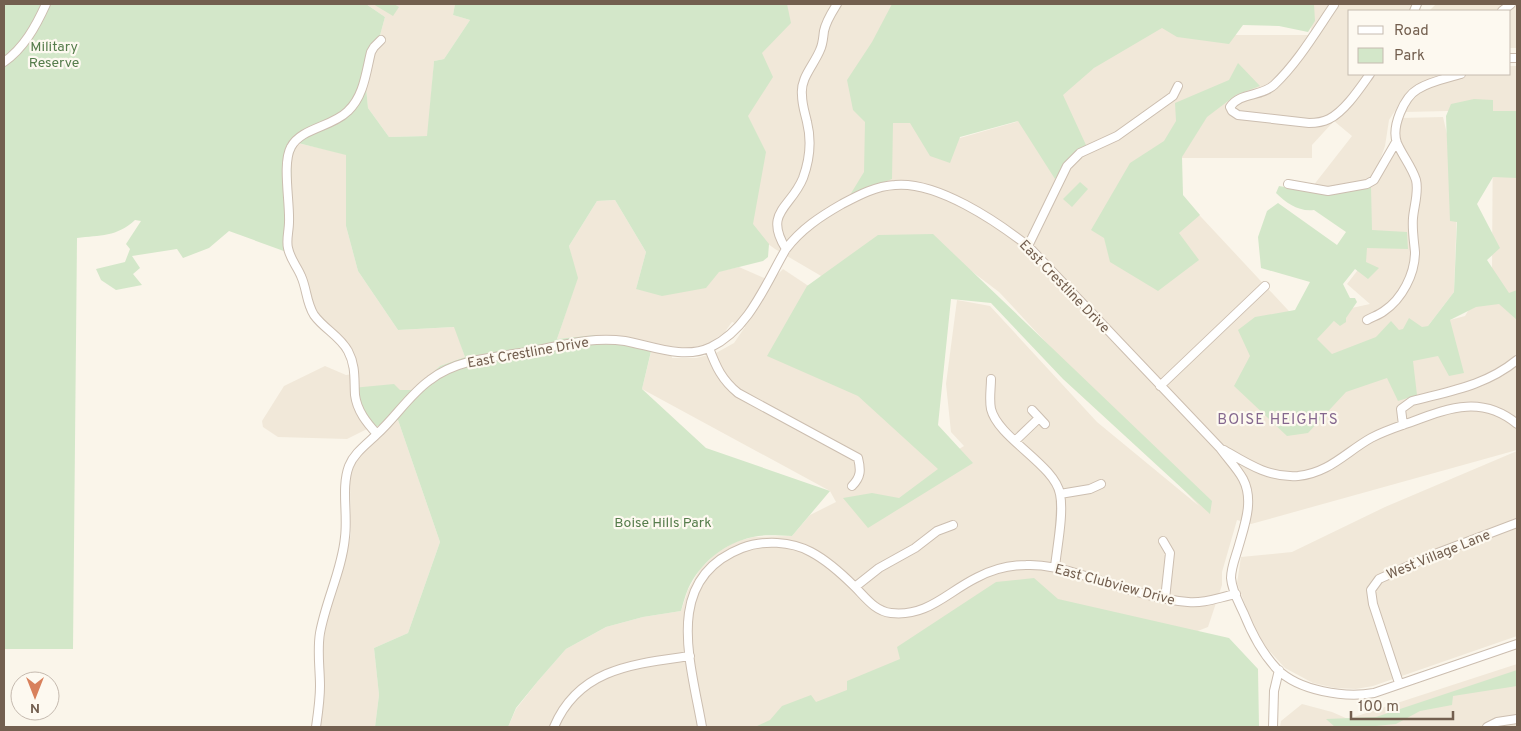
<svg xmlns="http://www.w3.org/2000/svg" width="1521" height="731" font-family="Overpass,sans-serif">
  <style>
    .residential { fill: #f1e8d9; fill-rule: evenodd }
    .green { fill: #d3e7c9 }
    .lines { fill: none; stroke-linecap: round; stroke-linejoin: round }
    .minor-casing { stroke: #ccbeb0; stroke-width: 10 }
    .minor { stroke: #fff; stroke-width: 8 }
    .labels { text-anchor: middle; stroke-width: 4.5; stroke-linejoin: round; paint-order: stroke }
    .park-label { font-size: 14px; fill: #567d4c; stroke: #fdf9f0 }
    .street-label { font-size: 14px; fill: #735f4f; stroke: #fdf9f0 }
    .neighbourhood-label { font-size: 15px; letter-spacing: 1px; fill: #84678e; stroke: #fdf9f0 }
  </style>
  <rect width="100%" height="100%" fill="#faf5ea"/>
  <path class="residential" d="M 366,4 L 455,4 L 453,15 L 470,20 L 444,59 L 434,61 L 428,136 L 389,137 L 368,108 L 366,87 L 385,17 Z
    M 742,4 L 924,4 L 888,106 L 960,138 L 1016,122 L 1179,9 L 1180,35 L 1311,35 L 1312,4 L 1418,4 L 1411,11 L 1350,11 L 1350,74 L 1510,74 L 1510,66 L 1517,66 L 1517,450 L 1251,524 L 1237,520 L 1222,572 L 1222,585 L 1208,627 L 950,727 L 508,727 L 516,709 L 538,681 L 566,649 L 606,627 L 643,617 L 681,611 L 688,590 L 700,569 L 716,553 L 735,542 L 753,537 L 792,536 L 810,515 L 836,502 L 830,491 L 642,389 L 653,344 L 596,335 L 557,339 L 577,279 L 569,246 L 597,201 L 615,200 L 646,252 L 636,289 L 739,267 L 771,281 L 783,269 L 822,295 L 939,461 L 964,446 L 951,432 L 946,384 L 957,300 L 990,306 L 1097,422 L 1199,506 L 999,292 L 966,267 L 828,280 L 775,249 L 741,224 ZM 1410,88 L 1412,98 L 1404,112 L 1492,110 L 1493,116 L 1492,271 L 1465,316 L 1420,328 L 1428,326 L 1454,292 L 1458,181 L 1443,117 L 1400,118 L 1393,152 L 1389,165 L 1380,160 L 1385,146 L 1389,120 ZM 1334,121 L 1352,136 L 1313,186 L 1328,189 L 1371,191 L 1370,231 L 1364,262 L 1347,284 L 1370,304 L 1347,309 L 1315,339 L 1160,173 L 1179,158 L 1312,158 L 1312,145 ZM 732,322 L 745,327 L 734,343 L 716,353 L 696,358 L 672,358 L 670,346 L 686,348 L 706,345 L 724,333 Z
    M 1436,4 L 1517,4 L 1517,48 L 1510,48 L 1510,11 L 1429,11 Z
    M 297,143 L 346,154 L 346,226 L 358,271 L 398,330 L 455,327 L 465,357 L 440,366 L 414,390 L 399,390 L 353,402 L 367,429 L 347,439 L 278,437 L 263,427 L 262,421 L 284,386 L 325,366 L 346,375 L 359,373 L 357,361 L 349,343 L 325,323 L 313,307 L 308,295 L 306,276 L 292,254 L 290,243 L 293,220 L 291,159 Z
    M 398,420 L 440,542 L 408,633 L 374,648 L 379,695 L 375,727 L 320,727 L 324,701 L 323,647 L 326,625 L 346,557 L 351,534 L 350,478 L 354,466 L 361,454 Z
    M 1517,451 L 1517,636 L 1373,686 L 1356,689 L 1335,688 L 1313,683 L 1285,668 L 1265,646 L 1252,623 L 1237,583 L 1241,557 L 1292,552 L 1385,507 Z
    M 1517,664 L 1517,727 L 1280,727 L 1281,721 L 1302,704 L 1332,712 L 1348,719 Z"/>
  <path class="green" d="M 4,4 L 366,4 L 385,17 L 366,87 L 368,108 L 389,137 L 427,136 L 434,61 L 444,59 L 470,20 L 453,15 L 455,4 L 787,4 L 791,23 L 762,53 L 773,77 L 748,116 L 766,152 L 753,224 L 769,244 L 768,257 L 763,261 L 719,272 L 706,288 L 662,296 L 636,289 L 646,252 L 615,200 L 597,201 L 569,246 L 578,278 L 557,339 L 596,335 L 653,343 L 642,389 L 706,448 L 830,491 L 792,536 C 779,536 765,534 753,537 C 724,543 700,563 688,589 C 685,596 683,604 681,611 L 643,617 L 606,627 L 566,649 L 538,681 L 516,708 L 508,727 L 375,727 L 379,695 L 374,648 L 408,633 L 440,542 L 398,420 L 367,429 L 353,402 L 352,388 L 394,384 L 400,390 L 414,390 L 440,366 L 465,357 L 454,327 L 398,330 L 358,271 L 346,226 L 346,155 L 298,143 L 291,159 L 293,220 L 290,243 L 292,254 L 229,231 L 209,248 L 183,258 L 177,249 L 132,256 L 140,268 L 133,274 L 142,285 L 116,290 L 101,280 L 96,269 L 125,262 L 130,249 L 126,244 L 141,221 L 135,220 C 117,237 100,235 77,238 L 73,649 L 4,649 Z
    M 373,4 L 394,4 L 399,7 L 393,16 Z
    M 892,4 L 1314,4 L 1315,21 L 1308,32 L 1279,26 L 1243,25 L 1229,44 L 1177,37 L 1162,28 L 1094,68 L 1063,95 L 1086,145 L 1069,159 L 1055,179 L 1018,121 L 960,137 L 950,163 L 930,156 L 910,123 L 893,123 L 892,179 L 850,195 L 864,172 L 865,122 L 853,110 L 847,80 L 872,42 Z
    M 1238,63 L 1260,86 L 1236,95 L 1207,117 L 1182,157 L 1183,195 L 1200,215 L 1179,233 L 1199,260 L 1158,291 L 1110,262 L 1104,238 L 1091,230 L 1130,163 L 1164,141 L 1176,121 L 1175,103 L 1229,80 Z
    M 1474,99 L 1493,100 L 1493,111 L 1517,111 L 1517,178 L 1493,177 L 1477,204 L 1500,248 L 1487,260 L 1509,293 L 1517,290 L 1517,320 L 1499,304 L 1476,307 L 1450,320 L 1464,373 L 1449,376 L 1438,356 L 1413,361 L 1417,395 L 1398,401 L 1387,378 L 1346,392 L 1308,433 L 1287,436 L 1234,386 L 1250,356 L 1238,330 L 1255,317 L 1295,310 L 1310,282 L 1261,268 L 1258,237 L 1267,211 L 1278,203 L 1337,245 L 1346,232 L 1314,210 C 1299,212 1286,203 1276,193 L 1279,186 L 1331,195 L 1371,187 L 1372,230 L 1407,232 L 1408,249 L 1367,248 L 1366,262 L 1379,268 L 1368,279 L 1355,269 L 1343,284 L 1350,298 L 1355,298 L 1357,302 L 1346,318 L 1346,322 L 1340,326 L 1334,321 L 1317,339 L 1332,354 L 1376,337 L 1391,321 L 1399,330 L 1403,329 L 1409,318 L 1422,327 L 1428,326 L 1454,292 L 1457,222 L 1450,221 L 1446,116 L 1451,104 Z
    M 1080,182 L 1088,189 L 1072,207 L 1063,199 Z
    M 933,234 L 1212,501 L 1210,514 L 1063,379 L 991,303 L 951,299 L 938,425 L 973,463 L 868,528 L 843,498 L 872,493 L 899,498 L 938,469 L 858,396 L 767,356 L 807,286 L 878,235 Z
    M 1034,578 L 1058,599 L 1229,638 L 1258,669 L 1259,727 L 755,727 L 770,720 L 782,706 L 811,695 L 816,702 L 847,690 L 847,681 L 900,659 L 897,647 L 996,582 Z
    M 1517,670 L 1517,686 L 1453,696 L 1452,705 L 1420,711 L 1396,724 L 1366,727 L 1335,727 L 1326,719 L 1376,717 Z"/>
  <g class="lines">
    <defs>
      <path id="minor" d="M 1334,5 C 1315,33 1298,62 1274,85 C 1261,97 1240,92 1230,107 L 1232,111 L 1238,115 L 1309,123 C 1316,123 1323,122 1329,119 C 1345,111 1360,88 1370,74
        M 1414,11 L 1417,4
        M 1502,11 L 1511,4
        M 1510,58 L 1517,58
        M 4,62 C 24,48 36,26 46,4
        M 1288,184 L 1328,191 L 1367,184 L 1374,180 L 1396,142
        M 1028,246 L 1067,166 L 1080,153 L 1117,136 L 1173,96 L 1178,86
        M 786,249 C 763,212 791,208 803,178 C 810,159 812,142 807,122 C 805,113 802,105 802,95 C 800,78 814,65 820,50 C 823,44 823,38 824,31 C 826,21 832,12 837,4
        M 1367,320 C 1372,317 1379,315 1384,311 C 1402,299 1415,274 1415,252 C 1414,241 1412,229 1413,218 C 1414,206 1419,192 1416,180 C 1412,167 1402,155 1397,143 C 1391,127 1404,97 1418,89 C 1431,81 1448,78 1461,74
        M 709,348 C 716,367 722,380 738,393 L 858,458 C 861,470 861,477 852,486
        M 991,379 C 991,388 989,399 991,409 C 998,438 1055,465 1060,494 C 1064,513 1057,547 1055,567
        M 1160,386 L 1265,286
        M 1032,410 L 1045,424
        M 1403,425 L 1401,409 L 1412,401 C 1450,391 1485,386 1517,360
        M 377,434 C 395,418 410,394 430,380 C 457,359 495,357 527,352 C 560,346 591,336 625,341 C 652,346 684,360 711,347 C 749,329 766,283 786,249 C 801,229 821,216 842,204 C 859,195 876,186 895,185 C 937,181 996,221 1028,246 L 1220,448 C 1227,458 1237,468 1243,479 C 1254,500 1245,524 1239,545 C 1236,556 1231,567 1231,578 C 1232,591 1239,603 1244,614 C 1252,634 1262,653 1277,669 C 1299,691 1344,698 1374,693 L 1517,644
        M 1015,441 L 1039,418
        M 1224,450 C 1248,464 1269,478 1298,476 C 1329,473 1346,452 1371,438 C 1384,431 1400,426 1414,421 C 1451,407 1483,396 1517,424
        M 1060,494 L 1090,489 L 1101,484
        M 1163,541 L 1170,553 L 1165,599
        M 855,587 L 879,568 L 915,548 L 937,531 L 953,525
        M 1399,683 L 1373,604 L 1371,590 L 1379,579 L 1435,554 L 1517,523
        M 316,727 C 318,713 320,700 320,686 C 320,668 317,651 320,633 C 326,600 342,570 345,537 C 348,514 341,487 349,466 C 354,453 367,444 377,434 C 367,423 357,411 355,395 C 354,379 356,366 348,351 C 340,336 324,329 314,315 C 306,302 307,289 301,276 C 297,266 290,259 288,248 C 286,240 289,231 289,222 C 290,202 282,163 291,147 C 301,128 332,127 348,111 C 364,96 366,72 371,52 L 374,47 L 381,40
        M 554,727 C 579,668 634,664 690,656
        M 702,727 C 691,663 662,579 742,548 C 763,540 791,541 811,552 C 828,561 842,574 855,587 C 866,598 875,611 891,613 C 927,617 946,593 976,578 C 991,570 1009,565 1026,565 C 1046,564 1064,569 1082,575 C 1116,585 1152,599 1188,602 C 1204,604 1220,597 1236,594
        M 1273,727 L 1274,691 L 1279,670
        M 1487,727 L 1497,722 L 1517,719"/>
    </defs>
    <use href="#minor" class="minor-casing"/>
    <use href="#minor" class="minor"/>
  </g>
  <g class="labels">
    <g class="park-label">
      <text x="54" y="51">Military<tspan x="54" dy="16">Reserve</tspan></text>
      <text x="663" y="527">Boise Hills Park</text>
    </g>
    <g class="street-label">
      <text transform="translate(1065 286) rotate(46)" y="5">East Crestline Drive</text>
      <text transform="translate(528 352) rotate(-10)" y="5">East Crestline Drive</text>
      <text transform="translate(1438 554) rotate(-22)" y="5">West Village Lane</text>
      <text transform="translate(1115 584) rotate(15)" y="5">East Clubview Drive</text>
    </g>
    <g class="neighbourhood-label">
      <text x="1278" y="424">BOISE HEIGHTS</text>
    </g>
  </g>
  <rect width="1521" height="731" fill="none" stroke="#735f4f" stroke-width="10"/>
  <rect x="1348" y="10" width="162" height="65" fill="#fdf9f0" stroke="#c6bbb0"/>
  <rect x="1358" y="26" width="25" height="8" fill="#ffffff" stroke="#c6bbb0"/>
  <text x="1394" y="35" font-size="15" fill="#735f4f">Road</text>
  <rect x="1358" y="48" width="25" height="15" fill="#d3e7c9" stroke="#c6bbb0"/>
  <text x="1394" y="60" font-size="15" fill="#735f4f">Park</text>
  <g transform="translate(35 696) rotate(180)"><circle r="24" fill="#fdf9f0" stroke="#c6bbb0"/>
  <path d="M0-4L9 19L0 12L-9 19Z" fill="#d8815c"/>
  <text y="-8" font-size="14" font-weight="bold" text-anchor="middle" fill="#735f4f">N</text>
  </g>
  <path d="M1351 711v8h102v-8" fill="none" stroke="#735f4f" stroke-width="2.5"/>
  <text x="1358" y="711" font-size="15" fill="#735f4f" stroke="#fdf9f0" stroke-width="4" paint-order="stroke">100 m</text>
</svg>
